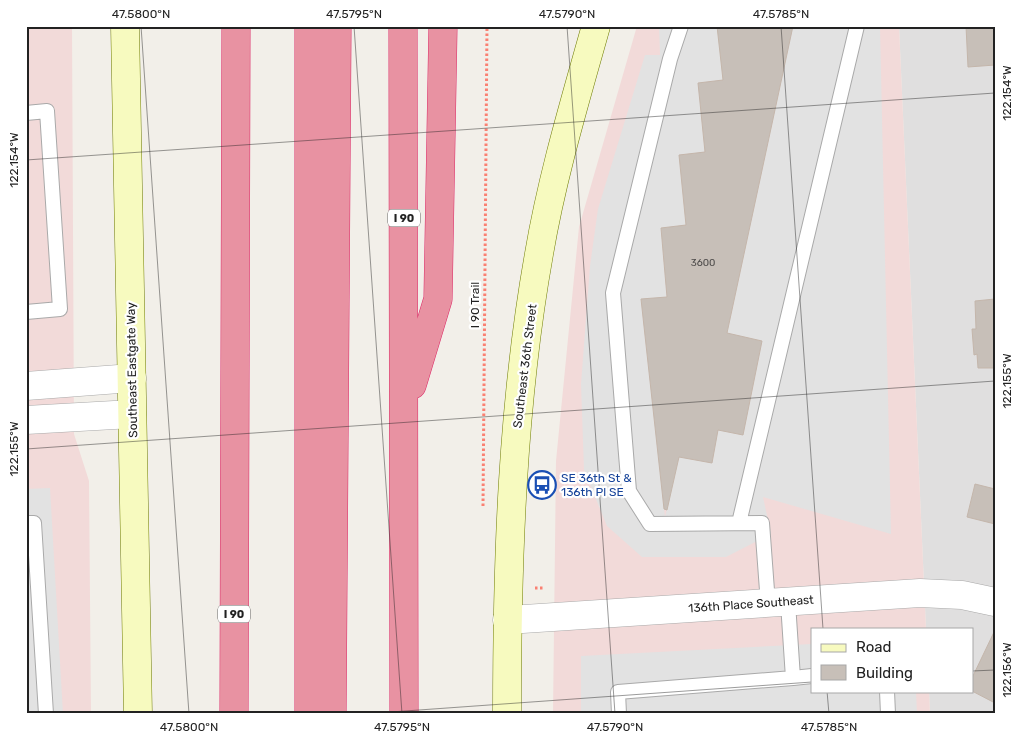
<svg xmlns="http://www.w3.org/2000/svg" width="1021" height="740" font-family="Rubik,sans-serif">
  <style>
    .residential { fill: #e0dfdf }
    .commercial { fill: #f2dad9 }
    .parking { fill: #e2e2e2 }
    .building { fill: #c7bfb8; stroke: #c4b6ab }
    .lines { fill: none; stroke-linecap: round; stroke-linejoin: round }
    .service-casing { stroke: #a9a9a9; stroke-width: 16 }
    .minor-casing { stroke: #a9a9a9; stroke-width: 29 }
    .tertiary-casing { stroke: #a9a9a9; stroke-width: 29 }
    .secondary-casing { stroke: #707d05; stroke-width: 29 }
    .motorway-casing { stroke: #dc2a67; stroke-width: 29 }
    .path { stroke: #fa8072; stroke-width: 3; stroke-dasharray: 2.5 2.5; stroke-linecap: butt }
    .service { stroke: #fff; stroke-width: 14 }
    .minor { stroke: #fff; stroke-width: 28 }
    .tertiary { stroke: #fff; stroke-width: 28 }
    .secondary { stroke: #f7fabf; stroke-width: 28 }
    .motorway { stroke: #e892a2; stroke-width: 28 }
    .ticks { fill: none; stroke: #222; stroke-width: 1; stroke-opacity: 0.45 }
    .labels { text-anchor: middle; stroke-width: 4.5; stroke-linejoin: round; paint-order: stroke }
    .number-label { font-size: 10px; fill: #4b4948 }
    .shield { fill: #fff; stroke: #646464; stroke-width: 1 }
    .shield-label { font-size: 11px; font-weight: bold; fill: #222 }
    .street-label { font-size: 12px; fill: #222; stroke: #fff }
    .transit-label { font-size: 12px; fill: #164399; stroke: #fff; text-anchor: start }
    .neatline { fill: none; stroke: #222; stroke-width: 2 }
    .ticks-label { font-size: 12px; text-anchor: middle; fill: #222 }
  </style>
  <rect width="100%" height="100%" fill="#f2efe9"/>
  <path class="residential" d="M 899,26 L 995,26 L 995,714 L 930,714 L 929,691 L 972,691 L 972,629 L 926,629 Z"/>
  <path class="commercial" d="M 26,26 L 72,26 L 74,434 L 89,481 L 91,714 L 26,714 Z
    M 637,26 L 899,26 L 926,629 L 812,629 L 812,691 L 929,691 L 930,714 L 553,714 L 556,461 L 579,227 Z"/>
  <path class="parking" d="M 659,26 L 717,26 L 723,80 L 698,83 L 705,152 L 679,155 L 686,225 L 661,228 L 667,297 L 641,300 L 665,517 L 679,457 L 712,463 L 718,430 L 743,435 L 762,341 L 727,333 L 793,26 L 880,26 L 891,534 L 763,497 L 771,534 L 726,557 L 642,557 L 607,526 L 584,470 L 581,384 L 590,266 L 598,209 L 645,55 L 660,55 Z
    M 50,488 L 63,714 L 26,714 L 26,489 Z
    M 812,644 L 812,691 L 916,691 L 917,714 L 581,714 L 581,656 Z"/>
  <path class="building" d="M 717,26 L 793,26 L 727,333 L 762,341 L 743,435 L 718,430 L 712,463 L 679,457 L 667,510 L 664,509 L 641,299 L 667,297 L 661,228 L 686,225 L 679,155 L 705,152 L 698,83 L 723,80 Z
    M 966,26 L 995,26 L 995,65 L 968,67 Z
    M 995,299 L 995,368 L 978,368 L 977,354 L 974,355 L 972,329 L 976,329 L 975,301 Z
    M 975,484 L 995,489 L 995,524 L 967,517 Z
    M 995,630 L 995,703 L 972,691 L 972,678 Z"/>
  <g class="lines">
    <defs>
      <path id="service" d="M 681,26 L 670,59 L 613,293 L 629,491 L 650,524 L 762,523 L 768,604
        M 26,113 L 47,111 L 60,309 L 26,312
        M 26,523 L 34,523 L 46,714
        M 739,523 L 857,26
        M 793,678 L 812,676
        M 887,691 L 888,714
        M 619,714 L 618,692 L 793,678 L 788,603"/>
      <path id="minor" d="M 507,620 L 920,593 L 962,595 L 995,602"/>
      <path id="tertiary" d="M 26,386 L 132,378
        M 26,420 L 132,414"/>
      <path id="secondary" d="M 125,26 L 138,714
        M 507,714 C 507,560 512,405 539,254 C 552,177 575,101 596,26"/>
      <path id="motorway" d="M 309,26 L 309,714
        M 403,26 L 404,714
        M 412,385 L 438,299 L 443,26
        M 234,714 L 236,26
        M 332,714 L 337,26"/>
    </defs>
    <use href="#service" class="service-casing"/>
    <use href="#minor" class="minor-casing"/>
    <use href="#tertiary" class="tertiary-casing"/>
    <use href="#secondary" class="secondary-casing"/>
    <use href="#motorway" class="motorway-casing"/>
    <path class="path" d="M 483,506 L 487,26
      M 535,588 L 544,588"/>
    <use href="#service" class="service"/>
    <use href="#minor" class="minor"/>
    <use href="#tertiary" class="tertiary"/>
    <use href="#secondary" class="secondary"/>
    <use href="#motorway" class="motorway"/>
  </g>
  <path class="ticks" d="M 141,26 L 189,714M 354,26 L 402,714M 567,26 L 615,714M 781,26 L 823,629M 994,26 L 995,41M 26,160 L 995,93M 26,449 L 995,381M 972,671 L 995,670M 827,691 L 829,714M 363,714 L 812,682"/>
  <defs>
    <symbol id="bus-ring" viewBox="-11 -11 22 22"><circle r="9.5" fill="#fff" stroke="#1a4fb4" stroke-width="1.5"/><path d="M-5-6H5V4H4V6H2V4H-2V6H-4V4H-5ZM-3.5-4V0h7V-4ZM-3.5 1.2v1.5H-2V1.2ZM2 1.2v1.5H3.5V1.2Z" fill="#1a4fb4"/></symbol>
  </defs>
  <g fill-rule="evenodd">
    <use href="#bus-ring" x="526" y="469" width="32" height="32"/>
  </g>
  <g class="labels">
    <g class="number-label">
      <text x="703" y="266">3600</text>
    </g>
    <g class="shield">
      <rect x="388" y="209.5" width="32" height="17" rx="4"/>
      <rect x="218" y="605.5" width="32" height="17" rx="4"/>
    </g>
    <g class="shield-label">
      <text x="404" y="222">I 90</text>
      <text x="234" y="618">I 90</text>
    </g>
    <g class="street-label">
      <text transform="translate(475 305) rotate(-90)" y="4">I 90 Trail</text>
      <text transform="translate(525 366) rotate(-83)" y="4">Southeast 36th Street</text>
      <text transform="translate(132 370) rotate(-91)" y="4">Southeast Eastgate Way</text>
      <text transform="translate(751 604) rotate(-4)" y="4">136th Place Southeast</text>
    </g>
    <g class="transit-label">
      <text x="561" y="482">SE 36th St &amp;<tspan x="561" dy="14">136th Pl SE</tspan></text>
    </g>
  </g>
  <rect width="1021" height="740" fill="none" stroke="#ffffff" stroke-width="55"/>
  <rect x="811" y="628" width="162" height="65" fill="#ffffff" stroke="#a7a7a7"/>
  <rect x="821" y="644" width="25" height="8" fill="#f7fabf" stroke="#a7a7a7"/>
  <text x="856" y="652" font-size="15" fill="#222222">Road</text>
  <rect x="821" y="665" width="25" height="15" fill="#c7bfb8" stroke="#a7a7a7"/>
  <text x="856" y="678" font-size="15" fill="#222222">Building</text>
  <rect x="28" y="28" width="966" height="684" class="neatline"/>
  <g class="ticks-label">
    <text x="141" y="18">47.5800°N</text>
    <text x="354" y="18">47.5795°N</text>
    <text x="567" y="18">47.5790°N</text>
    <text x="781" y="18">47.5785°N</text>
    <text transform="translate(1007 93) rotate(-90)" y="4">122.154°W</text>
    <text transform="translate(14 160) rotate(-90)" y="4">122.154°W</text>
    <text transform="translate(1007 381) rotate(-90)" y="4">122.155°W</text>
    <text transform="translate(14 449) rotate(-90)" y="4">122.155°W</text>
    <text transform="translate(1007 670) rotate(-90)" y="4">122.156°W</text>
    <text x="189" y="731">47.5800°N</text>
    <text x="402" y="731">47.5795°N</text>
    <text x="615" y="731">47.5790°N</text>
    <text x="829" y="731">47.5785°N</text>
  </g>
</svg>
